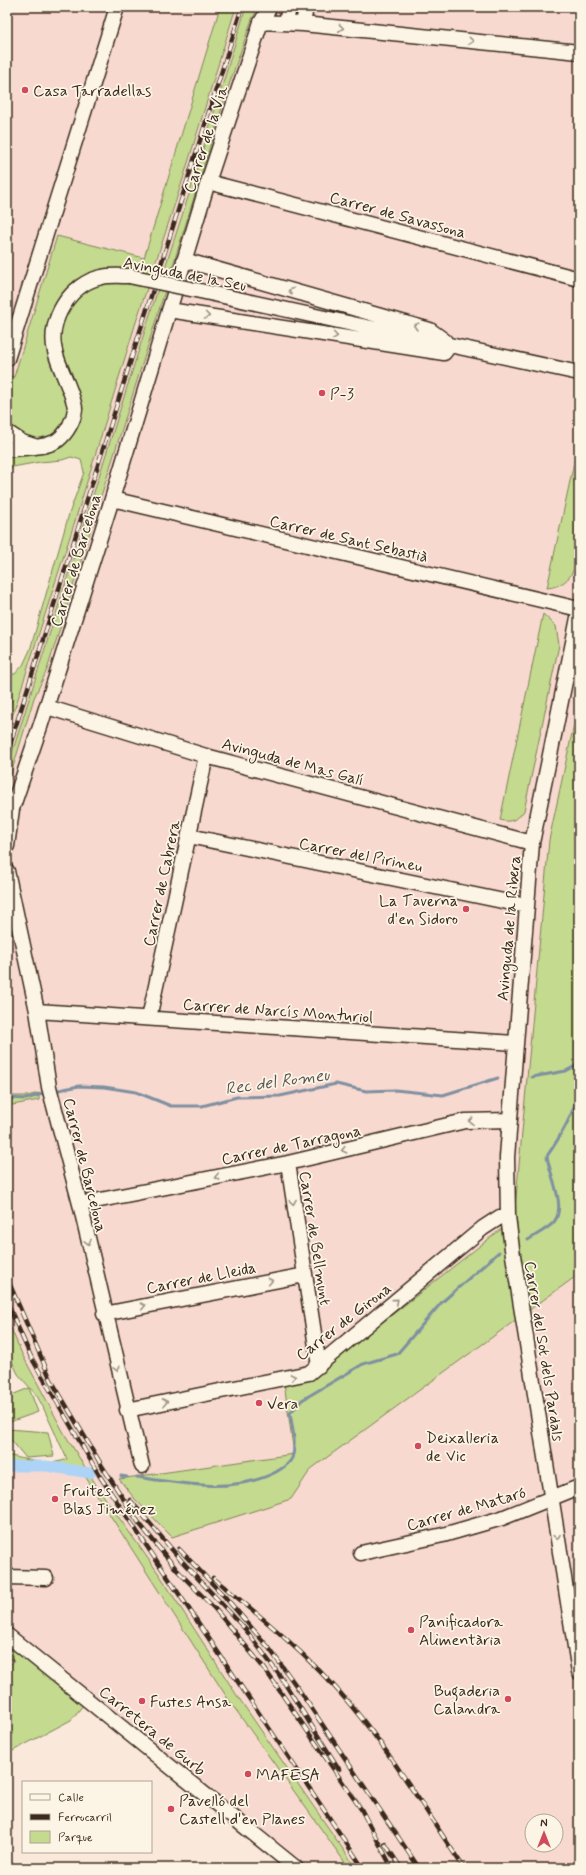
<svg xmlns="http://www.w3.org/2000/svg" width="586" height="1875" font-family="Mynerve,sans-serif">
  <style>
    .built { fill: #f8d9d0; fill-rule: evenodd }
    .green { fill: #c3da8f; stroke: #7f8256 }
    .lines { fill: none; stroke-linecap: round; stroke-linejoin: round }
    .stream { stroke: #7f90a0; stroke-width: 3 }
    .canal { stroke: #add4f7; stroke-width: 11 }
    .minor-casing { stroke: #3b2a1e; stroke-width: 17 }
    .minor { stroke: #fcf5e5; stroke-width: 14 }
    .rail-casing { stroke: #3b2a1e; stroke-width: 4.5 }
    .rail { stroke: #fcf5e5; stroke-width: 3; stroke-dasharray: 9; stroke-linecap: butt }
    .minor-bridge-casing { stroke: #3b2a1e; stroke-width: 17; stroke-linecap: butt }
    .minor-bridge { stroke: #fcf5e5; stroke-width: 14 }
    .oneway { stroke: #9c9082 }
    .poi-dot { fill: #d1495b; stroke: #fcf5e5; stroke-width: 1.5 }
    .labels { text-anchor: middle; stroke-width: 3.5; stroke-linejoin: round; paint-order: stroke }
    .poi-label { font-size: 16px; fill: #3b2a1e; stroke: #fcf5e5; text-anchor: start }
    .street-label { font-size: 16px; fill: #3b2a1e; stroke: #fcf5e5 }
    .water-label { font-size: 17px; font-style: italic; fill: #585454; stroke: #fcf5e5 }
  </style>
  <rect width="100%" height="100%" fill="#fae8db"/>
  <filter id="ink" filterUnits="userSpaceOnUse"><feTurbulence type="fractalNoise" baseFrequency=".025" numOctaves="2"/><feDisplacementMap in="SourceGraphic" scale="8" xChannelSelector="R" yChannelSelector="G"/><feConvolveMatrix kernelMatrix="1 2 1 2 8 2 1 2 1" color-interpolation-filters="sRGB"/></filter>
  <g filter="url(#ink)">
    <path class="built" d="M 7,7 L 220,7 L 144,258 L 57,236 L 14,378 L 7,375 Z
      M 236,7 L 246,7 L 193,182 L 157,292 L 7,769 L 7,733 L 75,521 L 136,322 L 183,179 Z
      M 259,7 L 579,7 L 579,701 L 549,840 L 514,1219 L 318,1373 L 294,1454 L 119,1479 L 291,1499 L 311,1469 L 579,1274 L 579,1868 L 356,1868 L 236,1694 L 161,1577 L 98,1488 L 64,1433 L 22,1354 L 7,1319 L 7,1106 L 39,1100 L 39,1093 L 27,1096 L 7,1096 L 7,787 L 34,698 L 47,670 L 230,82 L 252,19 ZM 532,1821 L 556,1821 L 556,1845 L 532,1845 Z
      M 7,1468 L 61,1469 L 83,1472 L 228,1699 L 349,1868 L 299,1868 L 7,1632 Z"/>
    <path class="green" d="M 220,7 L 236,7 L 183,179 L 136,322 L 75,521 L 7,733 L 7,716 L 12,699 L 7,696 L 7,674 L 15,674 L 23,665 L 30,650 L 69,514 L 84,472 L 81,460 L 71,457 L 62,460 L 40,462 L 7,468 L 7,375 L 14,377 L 57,236 L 144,258 Z
      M 246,7 L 259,7 L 252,19 L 230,82 L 47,670 L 34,698 L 7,787 L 7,769 L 157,292 L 193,182 Z
      M 579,439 C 579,461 579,484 579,506 C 579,527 582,553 572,573 C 567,582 558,587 547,588 Z
      M 543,614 L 556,626 L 559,645 L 524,811 C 517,820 510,823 500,820 Z
      M 579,701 L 579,1274 L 311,1469 L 291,1499 L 172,1537 L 134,1498 L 119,1479 L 294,1454 L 284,1383 L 318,1373 L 514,1219 L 549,840 Z
      M 39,1093 L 39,1100 L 7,1106 L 7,1096 L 27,1096 Z
      M 7,1319 L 22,1354 L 64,1433 L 98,1488 L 161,1577 L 236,1694 L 356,1868 L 349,1868 L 228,1699 L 83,1473 L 61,1469 L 7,1468 L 7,1455 C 25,1459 49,1467 67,1459 L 43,1407 L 37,1396 L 18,1374 L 7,1351 Z
      M 29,1388 L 38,1412 L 7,1423 L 7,1397 Z
      M 7,1429 L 48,1432 L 54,1456 L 26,1458 L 7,1435 Z
      M 7,1632 L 89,1698 L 71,1720 L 7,1754 L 7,1669 L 14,1661 L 7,1656 Z"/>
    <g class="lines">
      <path class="stream" d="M 532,1077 L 566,1071 L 579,1064
        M 59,1090 L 79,1086 L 104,1087 L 136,1092 L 171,1106 L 202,1106 L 237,1097 L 280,1096 L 336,1084 L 366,1091 L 395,1090 L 443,1095 L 498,1078
        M 7,1098 L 26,1099 L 42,1094
        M 528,1240 C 535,1235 548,1229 554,1222 C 567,1206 549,1174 547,1156 C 561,1136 572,1117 579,1093
        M 121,1476 L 127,1477
        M 137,1477 C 182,1484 233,1494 276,1472 C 282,1468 289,1465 292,1458 C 297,1444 292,1427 290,1413 L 302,1400 L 363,1364 L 397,1354 L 442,1302 L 499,1252"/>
      <path class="canal" d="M 7,1466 L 46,1466 L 90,1473"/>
      <defs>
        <path id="minor" d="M 261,22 L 303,24 L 579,52
          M 286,23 L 289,7
          M 303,24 L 306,7
          M 208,182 L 579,279
          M 184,260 L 430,330 L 445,341
          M 200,291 L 579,373
          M 169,310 L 444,353 L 450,345
          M 7,359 L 117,7
          M 7,432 L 22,442 L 34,446
          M 7,450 C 22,447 45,449 58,440 C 67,433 74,420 75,409 C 75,397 58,366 55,351 C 47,321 70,283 102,277 C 110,275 121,276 129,276
          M 112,499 L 579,609
          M 579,613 L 532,843 L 507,1157 L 508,1216 L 512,1249 L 579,1672
          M 47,707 L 206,756 L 532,843
          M 189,836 L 527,906
          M 7,846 L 12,809 L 41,724 L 112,499 L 208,182 L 261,22 L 270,7
          M 7,871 L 37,1011 L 49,1087 L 80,1204 L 142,1466
          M 37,1011 L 516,1043
          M 149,1018 L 206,756
          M 288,1163 L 319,1366
          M 80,1204 L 288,1163 L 465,1121 L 510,1120
          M 104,1314 L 305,1275
          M 127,1410 L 309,1373 L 483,1228 L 500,1217 L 508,1216
          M 361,1553 L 443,1535 L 502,1518 L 579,1487
          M 7,1577 L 46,1578
          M 7,1635 L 296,1868"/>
      </defs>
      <use href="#minor" class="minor-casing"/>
      <use href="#minor" class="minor"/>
      <defs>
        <path id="rail" d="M 7,754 L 242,7
          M 7,1278 L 51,1380 L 102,1466 L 139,1523 L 177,1570 L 215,1609 L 264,1668 L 361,1809 L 392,1868
          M 7,1302 L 31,1357 L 99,1475 L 363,1868
          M 130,1500 L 180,1559 L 246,1630 L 280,1676 L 339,1769
          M 179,1549 L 225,1597 L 269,1648 L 297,1687 L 419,1868
          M 213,1578 C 262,1617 309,1656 349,1703 C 392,1754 427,1813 464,1868
          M 385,1844 L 401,1868"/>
      </defs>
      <use href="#rail" class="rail-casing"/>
      <use href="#rail" class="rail"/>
      <defs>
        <path id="minor-bridge" d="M 129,276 L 200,291"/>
      </defs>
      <use href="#minor-bridge" class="minor-bridge-casing"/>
      <use href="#minor-bridge" class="minor-bridge"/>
    </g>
    <defs><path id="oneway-chevron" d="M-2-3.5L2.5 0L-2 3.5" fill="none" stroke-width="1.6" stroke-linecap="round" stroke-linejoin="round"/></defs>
    <g class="oneway">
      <use href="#oneway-chevron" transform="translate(341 28) rotate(6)"/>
      <use href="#oneway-chevron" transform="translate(471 41) rotate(6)"/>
      <use href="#oneway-chevron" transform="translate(291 291) rotate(-164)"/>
      <use href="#oneway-chevron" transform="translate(207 316) rotate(9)"/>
      <use href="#oneway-chevron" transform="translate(416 326) rotate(-165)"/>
      <use href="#oneway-chevron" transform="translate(335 336) rotate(9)"/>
      <use href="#oneway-chevron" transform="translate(471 1121) rotate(177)"/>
      <use href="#oneway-chevron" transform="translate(344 1150) rotate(167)"/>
      <use href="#oneway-chevron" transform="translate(217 1177) rotate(169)"/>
      <use href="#oneway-chevron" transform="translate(293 1202) rotate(81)"/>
      <use href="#oneway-chevron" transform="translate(88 1242) rotate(78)"/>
      <use href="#oneway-chevron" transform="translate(270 1281) rotate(-11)"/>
      <use href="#oneway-chevron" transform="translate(396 1301) rotate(-40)"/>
      <use href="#oneway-chevron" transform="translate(143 1306) rotate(-11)"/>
      <use href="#oneway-chevron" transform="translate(117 1369) rotate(77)"/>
      <use href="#oneway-chevron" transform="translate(293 1377) rotate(-11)"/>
      <use href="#oneway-chevron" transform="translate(165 1402) rotate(-11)"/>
      <use href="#oneway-chevron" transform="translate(557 1537) rotate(81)"/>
    </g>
  </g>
  <g class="poi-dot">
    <circle cx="25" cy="90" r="4"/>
    <circle cx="322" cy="393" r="4"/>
    <circle cx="466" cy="909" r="4"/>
    <circle cx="259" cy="1403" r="4"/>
    <circle cx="418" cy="1446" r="4"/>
    <circle cx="55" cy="1499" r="4"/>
    <circle cx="411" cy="1630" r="4"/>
    <circle cx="508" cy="1699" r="4"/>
    <circle cx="142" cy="1701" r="4"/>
    <circle cx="248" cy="1774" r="4"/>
    <circle cx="171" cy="1809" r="4"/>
  </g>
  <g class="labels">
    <g class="poi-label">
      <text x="33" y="96">Casa Tarradellas</text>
      <text x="330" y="399">P-3</text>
      <text x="458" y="906" text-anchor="end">La Taverna<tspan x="458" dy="18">d'en Sidoro</tspan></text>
      <text x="267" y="1409">Vera</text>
      <text x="426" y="1443">Deixalleria<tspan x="426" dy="18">de Vic</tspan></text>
      <text x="63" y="1496">Fruites<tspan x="63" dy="18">Blas Jiménez</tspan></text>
      <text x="419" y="1627">Panificadora<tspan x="419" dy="18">Alimentària</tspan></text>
      <text x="500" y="1696" text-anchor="end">Bugaderia<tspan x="500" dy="18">Calandra</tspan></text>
      <text x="150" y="1707">Fustes Ansa</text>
      <text x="256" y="1780">MAFESA</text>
      <text x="179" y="1806">Pavelló del<tspan x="179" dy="18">Castell d'en Planes</tspan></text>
    </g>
    <g class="street-label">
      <text transform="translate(205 139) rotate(-72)" y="6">Carrer de la Via</text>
      <text transform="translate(398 214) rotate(15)" y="6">Carrer de Savassona</text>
      <text transform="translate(185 273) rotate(11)" y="6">Avinguda de la Seu</text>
      <text transform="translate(349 538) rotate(13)" y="6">Carrer de Sant Sebastià</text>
      <text transform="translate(75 560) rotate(-73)" y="6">Carrer de Barcelona</text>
      <text transform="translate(293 761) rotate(15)" y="6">Avinguda de Mas Galí</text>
      <text transform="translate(361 854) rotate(11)" y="6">Carrer del Pirineu</text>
      <text transform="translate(161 883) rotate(-78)" y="6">Carrer de Cabrera</text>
      <text transform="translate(508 928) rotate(-85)" y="6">Avinguda de la Ribera</text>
      <text transform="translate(278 1010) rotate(4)" y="6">Carrer de Narcís Monturiol</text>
      <text transform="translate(291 1144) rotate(-12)" y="6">Carrer de Tarragona</text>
      <text transform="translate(86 1165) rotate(76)" y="6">Carrer de Barcelona</text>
      <text transform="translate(316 1238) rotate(81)" y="6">Carrer de Bellmunt</text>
      <text transform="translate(201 1277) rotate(-11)" y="6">Carrer de Lleida</text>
      <text transform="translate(343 1321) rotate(-38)" y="6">Carrer de Girona</text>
      <text transform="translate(545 1351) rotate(81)" y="6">Carrer del Sot dels Pardals</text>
      <text transform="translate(466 1508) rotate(-16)" y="6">Carrer de Mataró</text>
      <text transform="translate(153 1730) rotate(39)" y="6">Carretera de Gurb</text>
    </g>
    <g class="water-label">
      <text transform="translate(277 1081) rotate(-8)" y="6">Rec del Romeu</text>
    </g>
  </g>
  <rect width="586" height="1875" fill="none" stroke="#fcf5e5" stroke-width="24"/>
  <rect x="12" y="12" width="562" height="1851" fill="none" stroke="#3b2a1e" stroke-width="1.5" filter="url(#ink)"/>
  <rect x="22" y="1781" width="130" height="72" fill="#fcf5e5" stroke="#afa495"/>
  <rect x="30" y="1794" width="20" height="6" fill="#fcf5e5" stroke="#afa495"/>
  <text x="58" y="1801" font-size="12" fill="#3b2a1e">Calle</text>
  <rect x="30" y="1814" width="20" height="6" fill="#3b2a1e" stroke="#afa495"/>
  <text x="58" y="1821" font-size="12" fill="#3b2a1e">Ferrocarril</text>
  <rect x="30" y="1831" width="20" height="12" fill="#c3da8f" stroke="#afa495"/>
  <text x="58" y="1841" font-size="12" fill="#3b2a1e">Parque</text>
  <g transform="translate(544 1833)"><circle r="19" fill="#fcf5e5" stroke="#afa495"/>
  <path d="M0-3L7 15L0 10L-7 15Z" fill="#d1495b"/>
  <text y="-6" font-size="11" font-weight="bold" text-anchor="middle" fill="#3b2a1e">N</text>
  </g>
</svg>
